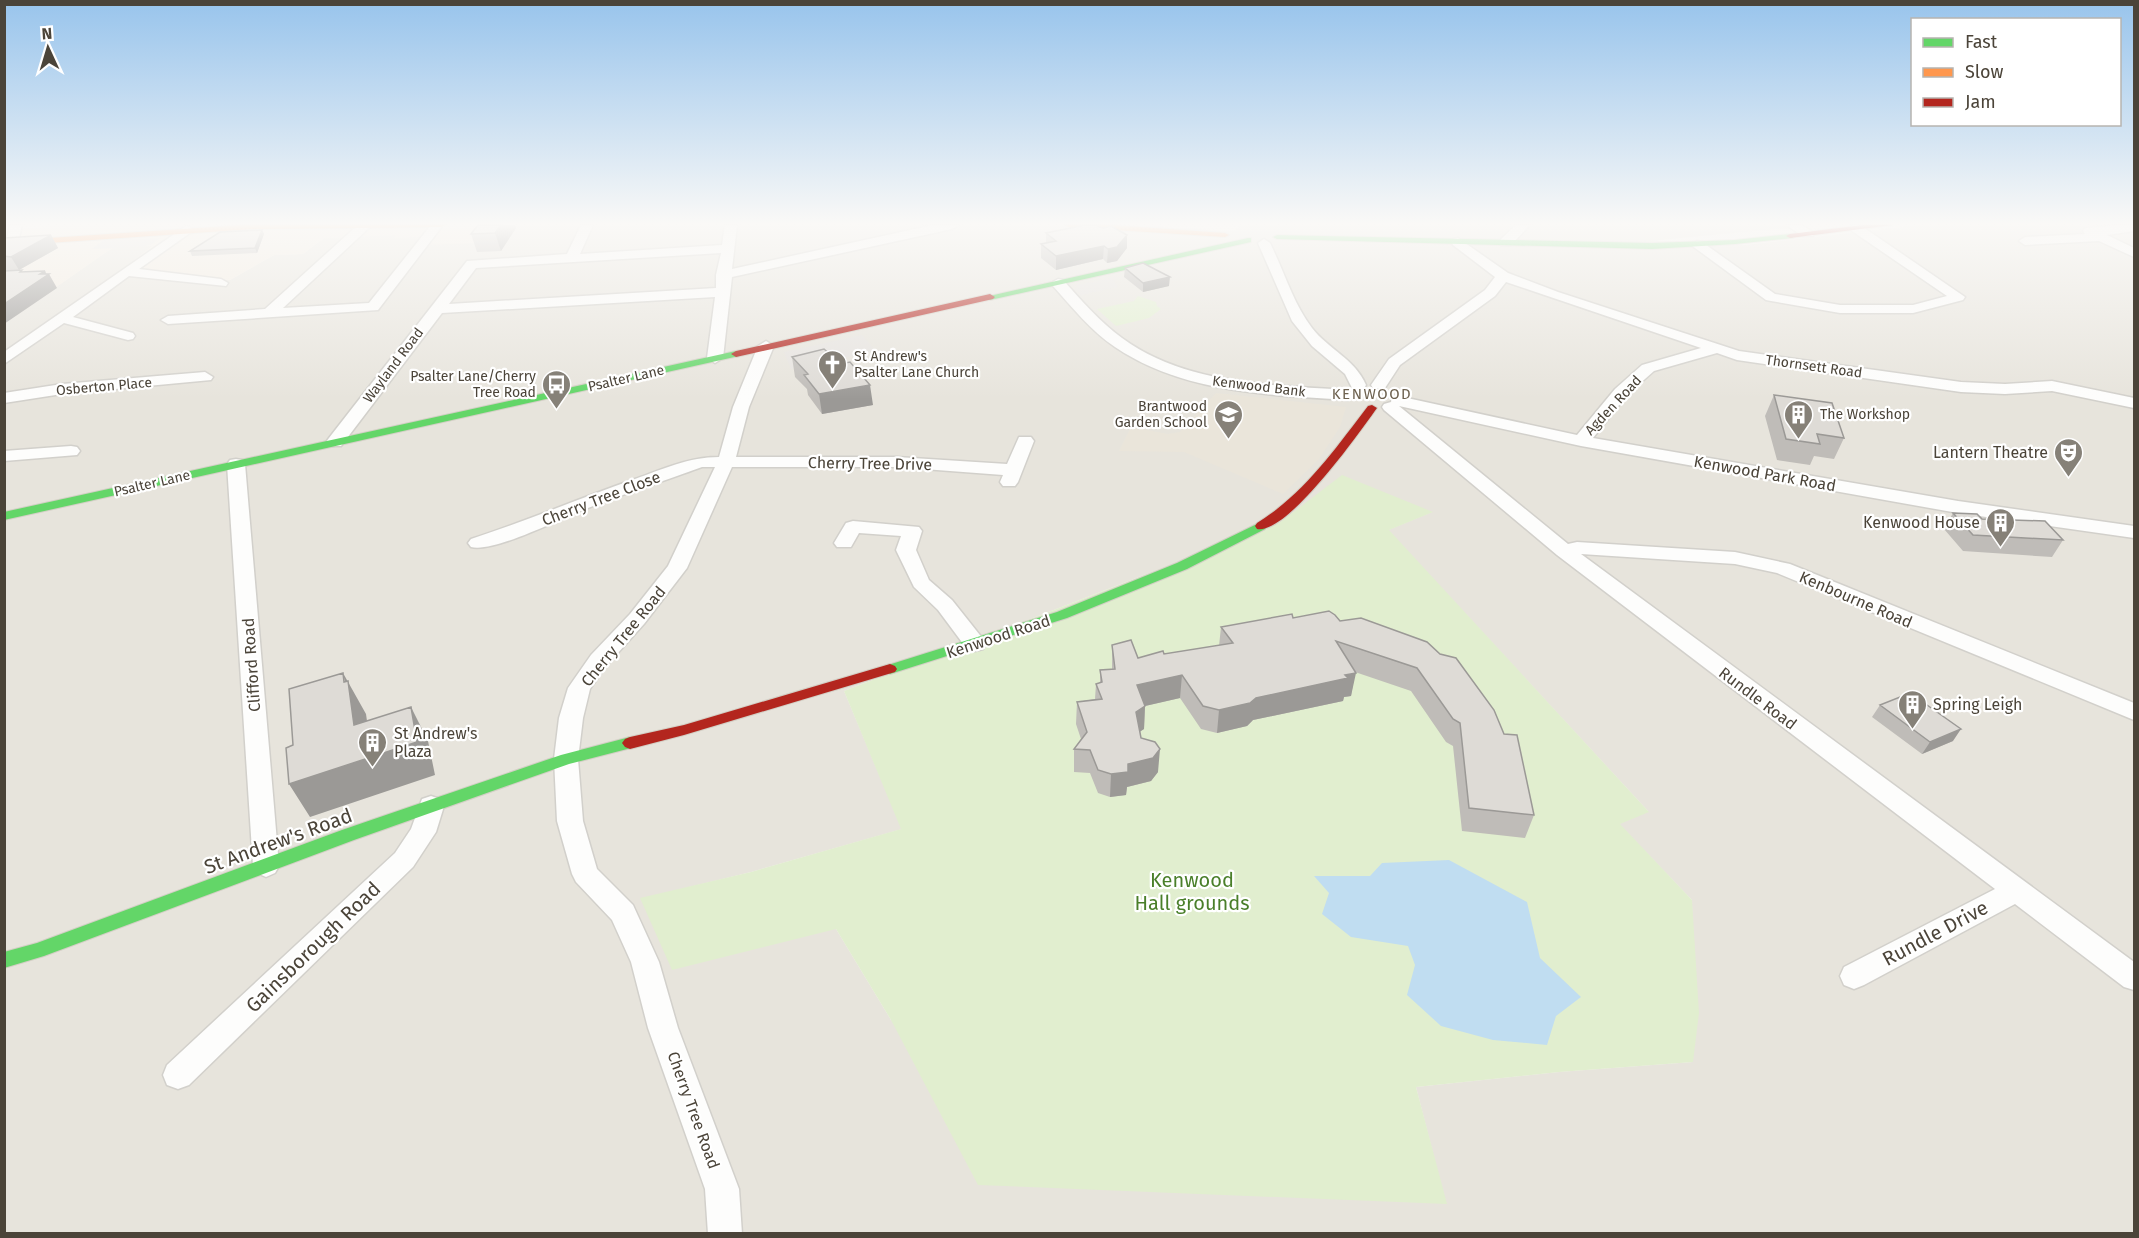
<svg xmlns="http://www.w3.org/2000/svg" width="2139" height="1238" font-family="'Fira Sans',sans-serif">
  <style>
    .residential { fill: #e7e4dc; fill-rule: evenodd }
    .commercial { fill: #f3ebdf }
    .education { fill: #eae5da }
    .green { fill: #e1eecf }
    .parking { fill: #e6e3df }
    .water { fill: #c0ddf1 }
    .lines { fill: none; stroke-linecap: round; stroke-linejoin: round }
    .street-casing { stroke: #d2d0cb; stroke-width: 3 }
    .fast-casing { stroke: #d3cfc5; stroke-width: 2 }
    .slow-casing { stroke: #d3cfc5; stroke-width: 2 }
    .jam-casing { stroke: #d3cfc5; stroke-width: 2 }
    .street { fill: #fdfdfc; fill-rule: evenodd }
    .fast { fill: #63d668; fill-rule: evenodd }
    .slow { fill: #ff974d; fill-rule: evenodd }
    .jam { fill: #b3261e; fill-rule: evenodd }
    .wall { fill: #bfbcb8 }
    .shaded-wall { fill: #9b9996 }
    .building { fill: #dedbd6; stroke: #9b9996; stroke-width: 1.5 }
    .labels { text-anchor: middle; stroke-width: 4.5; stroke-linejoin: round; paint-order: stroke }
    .far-poi-label { font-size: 14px; fill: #4b4439; stroke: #fff; text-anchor: start }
    .far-street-label { font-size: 14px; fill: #4b4439; stroke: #fff }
    .far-neighbourhood-label { font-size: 15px; letter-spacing: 1.5px; fill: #6e6250; stroke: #fff }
    .poi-label { font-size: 16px; fill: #4b4439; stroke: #fff; text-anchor: end }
    .street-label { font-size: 16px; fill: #4b4439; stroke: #fff }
    .near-street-label { font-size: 20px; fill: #4b4439; stroke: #fff }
    .near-park-label { font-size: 20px; fill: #4a7f2a; stroke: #fff }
  </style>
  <rect width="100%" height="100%" fill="#f4f2ee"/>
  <path class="residential" d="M 493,225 L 1126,225 L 1234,231 L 1241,225 L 1817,225 L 1650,241 L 1745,245 L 1920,225 L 2134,225 L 2134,1233 L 5,1233 L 4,323 L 115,246 L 153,246 L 125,267 L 230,280 L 274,255 L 303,254 L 324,238 L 397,235 ZM 1432,512 L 1388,530 L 1648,811 L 1619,824 L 1692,900 L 1693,1062 L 1559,1072 L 1416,1087 L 1446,1204 L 891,1020 L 836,929 L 640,899 L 751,872 L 902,829 L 844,691 L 1279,523 Z"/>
  <path class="commercial" d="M 61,225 L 493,225 L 480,243 L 424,245 L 430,236 L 394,238 L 396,235 L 324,238 L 303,254 L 274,255 L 230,280 L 124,268 L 152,246 L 115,246 L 5,323 L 4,231 Z"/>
  <path class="education" d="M 1216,393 L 1346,407 L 1340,427 L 1319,459 L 1283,494 L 1184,452 L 1119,451 L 1131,427 L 1168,434 L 1180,432 Z"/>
  <path class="green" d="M 1138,296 L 1156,302 L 1157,306 L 1161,309 L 1149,318 L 1116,326 L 1097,309 L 1134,301 Z
    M 1342,475 L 1433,512 L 1389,530 L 1649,812 L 1620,824 L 1692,900 L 1699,1013 L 1693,1062 L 1559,1072 L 1416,1087 L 1447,1204 L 978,1185 L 891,1020 L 836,929 L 672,970 L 640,898 L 751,872 L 901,829 L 844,691 L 1279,523 Z"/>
  <path class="parking" d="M 160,238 L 151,245 L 139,247 L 92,249 L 104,240 Z
    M 1112,278 L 1118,287 L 1081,295 L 1075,289 L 1078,285 Z
    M 862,335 L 876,351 L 791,369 L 784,352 Z"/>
  <path class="water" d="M 1449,860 L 1527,902 L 1540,958 L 1581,997 L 1556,1016 L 1547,1045 L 1493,1040 L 1441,1026 L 1407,995 L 1415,965 L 1408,946 L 1351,937 L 1322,914 L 1329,893 L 1314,876 L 1370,876 L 1382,863 Z"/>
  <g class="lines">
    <defs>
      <path id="street" d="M 10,225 L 22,225 L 18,243 L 12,247 L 6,243 Z
        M 358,225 L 370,227 L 283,308 L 369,303 L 431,225 L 443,225 L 378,310 L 168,324 L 161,320 L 168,316 L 265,309 Z
        M 581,225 L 593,225 L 580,254 L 722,245 L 725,225 L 737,225 L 732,269 L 933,225 L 958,225 L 952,229 L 732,277 L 723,358 L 715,363 L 707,358 L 715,297 L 442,313 L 341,446 L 329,446 L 326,442 L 329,438 L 467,261 L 567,254 ZM 721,253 L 716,275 L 716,288 L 449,304 L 476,268 Z
        M 1516,225 L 1530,225 L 1511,245 L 1501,245 L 1500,242 L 1501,239 Z
        M 1786,225 L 1802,225 L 1814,233 L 1813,236 L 1803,236 Z
        M 1852,225 L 1860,225 L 1965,297 L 1963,300 L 1913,313 L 1840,313 L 1771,301 L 1766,300 L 1691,245 L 1697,241 L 1702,242 L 1775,294 L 1840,305 L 1913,305 L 1947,296 L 1852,231 L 1850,228 Z
        M 2120,225 L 2134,225 L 2134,231 L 2107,235 L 2134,248 L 2134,257 L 2099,241 L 2025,245 L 2019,241 L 2025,237 L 2085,234 L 2083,231 L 2085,228 Z
        M 186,226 L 190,227 L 192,230 L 190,233 L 139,269 L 221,279 L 228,283 L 226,286 L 129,276 L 73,317 L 133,333 L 135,336 L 133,339 L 128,340 L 64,323 L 4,364 L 4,352 Z
        M 1458,238 L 1508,273 L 1558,292 L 1739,351 L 1961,382 L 2005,384 L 2052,381 L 2134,398 L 2134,408 L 2052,391 L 2005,394 L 1961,392 L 1737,360 L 1717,353 L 1654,371 L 1627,395 L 1593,438 L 1958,501 L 2134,526 L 2134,538 L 1958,513 L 1581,446 L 1399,406 L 1568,544 L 1577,542 L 1735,552 L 1790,564 L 2134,703 L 2134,720 L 1777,573 L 1735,564 L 1581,554 L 2134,962 L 2134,990 L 2124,987 L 2015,904 L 1864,985 L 1854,989 L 1844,985 L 1840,976 L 1844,967 L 1995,889 L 1557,555 L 1384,410 L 1382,407 L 1384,404 L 1391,402 L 1392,398 L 1398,396 L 1577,435 L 1615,389 L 1642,365 L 1701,348 L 1506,282 L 1495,296 L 1400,365 L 1385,388 L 1373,388 L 1371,385 L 1389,359 L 1485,290 L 1495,277 L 1453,245 L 1452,242 L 1453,239 Z
        M 1264,239 L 1270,243 C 1284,271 1293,303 1312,328 C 1328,349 1355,359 1366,385 L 1364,388 L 1352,388 L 1345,374 L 1312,346 L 1292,321 L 1258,243 Z
        M 1058,279 L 1063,280 C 1081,300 1100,322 1122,338 C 1186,385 1272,385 1348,390 L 1356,395 L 1348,400 C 1269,395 1183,393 1115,347 C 1091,331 1072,307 1053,286 L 1051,283 Z
        M 766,341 L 774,346 L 749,407 L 736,457 L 897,457 L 1007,464 L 1019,437 L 1031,437 L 1034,441 L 1018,482 L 1015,486 L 1003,486 L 1000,482 L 1003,475 L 897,467 L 732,467 L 687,568 L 644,624 L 607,665 L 590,689 L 583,718 L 578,759 L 583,821 L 597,869 L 633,905 L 659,962 L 678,1028 L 739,1189 L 742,1234 L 708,1234 L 705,1189 L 648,1028 L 631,962 L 612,920 L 576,882 L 572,874 L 557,821 L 554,759 L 559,718 L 568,688 L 591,655 L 630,614 L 668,566 L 715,467 L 702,467 C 664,481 626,493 588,508 C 563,517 495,553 471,547 L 468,543 L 471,539 C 527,521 580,498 635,479 C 663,469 689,457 719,457 L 733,407 L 758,346 Z
        M 205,372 L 213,377 L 211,380 L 62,394 L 4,403 L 4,393 L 62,384 Z
        M 71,446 L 77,447 L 80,451 L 77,455 L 4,461 L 4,451 Z
        M 236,459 L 242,460 L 245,464 L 279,866 L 275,873 L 266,877 L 257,873 L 253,866 L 227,464 L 230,460 Z
        M 853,521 L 919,527 L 922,531 L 916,550 L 929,580 L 952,600 L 983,639 L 986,644 L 983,649 L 975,651 L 967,649 L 938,610 L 914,587 L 896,550 L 901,536 L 859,533 L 851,547 L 837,547 L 834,543 L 846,523 Z
        M 431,796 L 440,799 L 444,806 L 436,832 L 413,867 L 189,1085 L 178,1089 L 167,1085 L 163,1075 L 167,1065 L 395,853 L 411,829 L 422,799 Z"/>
      <path id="fast" d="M 1790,234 L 1793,234 L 1793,238 L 1735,244 L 1652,249 L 1277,239 L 1273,237 L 1277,235 L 1652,243 L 1735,240 Z
        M 1248,238 L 1251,238 L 1251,242 L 990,300 L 985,297 Z
        M 736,351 L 739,352 L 739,356 L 4,520 L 4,512 Z
        M 1261,522 L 1267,526 L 1265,529 L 1187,569 L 1067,618 L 890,674 L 883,669 L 885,666 L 1057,612 L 1177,563 Z
        M 630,737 L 635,739 L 638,743 L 635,747 L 569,764 L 354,840 L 44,956 L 4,968 L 4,952 L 37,943 L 342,830 L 561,755 Z"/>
      <path id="slow" d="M 242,225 L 445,225 L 441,227 L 253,229 L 4,246 L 4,241 Z
        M 1065,225 L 1112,225 L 1225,233 L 1229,235 L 1225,237 L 1069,227 Z"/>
      <path id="jam" d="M 1863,225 L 1892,225 L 1790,238 L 1786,236 L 1790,234 Z
        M 990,294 L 995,297 L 993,299 L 736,357 L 731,354 L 736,351 Z
        M 1372,405 L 1377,408 C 1360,432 1287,535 1257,529 L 1255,526 L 1257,523 C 1304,494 1335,449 1368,406 Z
        M 890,664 L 895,666 L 897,669 L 895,672 L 684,735 L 630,749 L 625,747 L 622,743 L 625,739 L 630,737 L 684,725 Z"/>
    </defs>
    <use href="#street" class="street-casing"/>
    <use href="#fast" class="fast-casing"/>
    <use href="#slow" class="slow-casing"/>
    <use href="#jam" class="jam-casing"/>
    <use href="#street" class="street"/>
    <use href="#fast" class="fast"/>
    <use href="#slow" class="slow"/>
    <use href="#jam" class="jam"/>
  </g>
  <path class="wall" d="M 516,228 L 501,251 L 477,252 L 471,234 Z
    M 262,230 L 264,234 L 257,253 L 192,256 L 190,251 Z
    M 1046,233 L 1127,248 L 1117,261 L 1107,263 L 1103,259 L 1056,270 L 1041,258 L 1041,244 L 1046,243 Z
    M 51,235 L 58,248 L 19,270 L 4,270 L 4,238 Z
    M 1125,268 L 1169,286 L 1143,292 L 1124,277 Z
    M 792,357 L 873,405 L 822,414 L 808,395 L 807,389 L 795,377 Z
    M 1774,395 L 1844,438 L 1834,459 L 1814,456 L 1810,465 L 1777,460 L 1765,416 Z
    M 1953,513 L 1982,519 L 2063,540 L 2052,557 L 1963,551 L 1944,529 Z
    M 1293,618 L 1340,621 L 1427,642 L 1534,815 L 1525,838 L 1462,831 L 1453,746 L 1446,742 L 1411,691 L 1355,672 L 1351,696 L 1344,697 L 1343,701 L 1253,720 L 1247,726 L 1217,733 L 1201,729 L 1180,698 L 1145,706 L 1144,729 L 1140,731 L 1141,738 L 1158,772 L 1151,781 L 1127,787 L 1126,795 L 1110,797 L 1098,793 L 1090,773 L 1074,772 L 1074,749 L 1081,739 L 1076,724 L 1077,702 L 1095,699 L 1096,684 L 1100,683 L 1100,670 L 1112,669 L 1112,645 L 1138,658 L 1164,654 L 1219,646 L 1221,627 Z
    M 1880,705 L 1953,741 L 1922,754 L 1872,717 Z"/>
  <path class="shaded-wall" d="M 501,225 L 515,225 L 516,228 L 501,251 L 495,233 Z
    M 262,230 L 264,234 L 257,253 L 255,248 Z
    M 51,235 L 58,248 L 19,270 L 11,257 Z
    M 1127,235 L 1127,248 L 1117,261 L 1107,263 L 1108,249 Z
    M 1104,246 L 1103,259 L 1056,270 L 1056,256 Z
    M 45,271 L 47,275 L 49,274 L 57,288 L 4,324 L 4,304 Z
    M 1170,277 L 1169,286 L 1143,292 L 1143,283 Z
    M 870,385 L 873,405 L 822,414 L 819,394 Z
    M 343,673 L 366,714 L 372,757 L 411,707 L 428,741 L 435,775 L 310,817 L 289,784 L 354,725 Z
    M 1356,673 L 1351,696 L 1344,697 L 1343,701 L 1253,720 L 1247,726 L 1217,733 L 1219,710 L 1256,698 L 1345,675 Z
    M 1182,675 L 1180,698 L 1145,706 L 1144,729 L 1135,735 L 1137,685 Z
    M 1961,729 L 1953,741 L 1922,754 L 1930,742 Z
    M 1160,749 L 1158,772 L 1151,781 L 1127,787 L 1126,795 L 1110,797 L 1111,774 L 1128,764 Z"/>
  <path class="building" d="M 478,225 L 501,225 L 495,233 L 471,234 Z
    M 1085,225 L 1095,225 L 1103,228 L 1111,226 L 1127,235 L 1117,247 L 1108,249 L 1104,246 L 1056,256 L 1041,244 L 1056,241 L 1046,233 Z
    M 262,230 L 255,248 L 190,251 L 220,232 Z
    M 51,235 L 11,257 L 4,256 L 4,238 Z
    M 1143,263 L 1170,277 L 1143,283 L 1125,268 Z
    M 22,270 L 20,272 L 45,271 L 40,274 L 49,274 L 4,304 L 4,271 Z
    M 824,349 L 841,364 L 850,362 L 870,385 L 819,394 L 804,375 L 808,374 L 792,357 Z
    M 1774,395 L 1832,403 L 1844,438 L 1817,434 L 1820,444 L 1786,439 Z
    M 1953,513 L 1977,514 L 1982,519 L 2045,521 L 2063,540 L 1973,535 Z
    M 1329,611 L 1335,615 L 1340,621 L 1361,618 L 1427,642 L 1440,654 L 1456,658 L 1494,710 L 1504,734 L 1517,735 L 1534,815 L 1469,808 L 1460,723 L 1453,719 L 1417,668 L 1336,641 L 1356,673 L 1345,675 L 1348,678 L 1256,698 L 1250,703 L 1219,710 L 1203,706 L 1182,675 L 1137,685 L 1145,706 L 1136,712 L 1141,738 L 1155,742 L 1160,749 L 1153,758 L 1128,764 L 1128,772 L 1111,774 L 1098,770 L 1090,750 L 1074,749 L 1087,732 L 1077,702 L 1102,699 L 1096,684 L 1102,682 L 1100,670 L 1115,669 L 1112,645 L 1131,640 L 1138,658 L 1163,651 L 1164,654 L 1233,643 L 1221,627 L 1292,614 L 1293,618 Z
    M 343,673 L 344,682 L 348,681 L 354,725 L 411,707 L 417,742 L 289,784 L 286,748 L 293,745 L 289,689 Z
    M 1910,693 L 1961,729 L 1930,742 L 1880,705 Z"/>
  <linearGradient id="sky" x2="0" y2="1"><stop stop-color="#98c4ec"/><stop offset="0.56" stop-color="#faf9f7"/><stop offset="1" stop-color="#faf9f7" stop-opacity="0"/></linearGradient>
  <rect width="2139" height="399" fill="url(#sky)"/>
  <defs>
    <symbol id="church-pin" viewBox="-11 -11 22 30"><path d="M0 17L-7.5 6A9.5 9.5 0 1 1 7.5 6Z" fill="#868178" stroke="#fff"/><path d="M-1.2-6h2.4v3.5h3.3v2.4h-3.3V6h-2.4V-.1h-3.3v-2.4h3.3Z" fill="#fff"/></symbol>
    <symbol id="bus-pin" viewBox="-11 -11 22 30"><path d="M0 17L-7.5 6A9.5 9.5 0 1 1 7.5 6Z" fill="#868178" stroke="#fff"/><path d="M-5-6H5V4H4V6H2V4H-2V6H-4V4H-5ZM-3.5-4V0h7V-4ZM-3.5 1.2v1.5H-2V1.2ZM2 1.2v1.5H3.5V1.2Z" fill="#fff"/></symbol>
    <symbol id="school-pin" viewBox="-11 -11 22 30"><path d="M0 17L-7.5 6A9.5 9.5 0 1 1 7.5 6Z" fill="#868178" stroke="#fff"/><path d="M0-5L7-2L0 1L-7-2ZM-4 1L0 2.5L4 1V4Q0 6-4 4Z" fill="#fff"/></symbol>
    <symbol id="building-pin" viewBox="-11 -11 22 30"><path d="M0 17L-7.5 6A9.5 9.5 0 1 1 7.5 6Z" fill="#868178" stroke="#fff"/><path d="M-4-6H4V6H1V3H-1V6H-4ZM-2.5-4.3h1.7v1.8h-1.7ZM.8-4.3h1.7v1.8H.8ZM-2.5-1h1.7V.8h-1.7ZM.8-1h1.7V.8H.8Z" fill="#fff"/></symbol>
    <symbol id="theatre-pin" viewBox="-11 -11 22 30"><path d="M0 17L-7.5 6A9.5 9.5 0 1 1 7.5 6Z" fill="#868178" stroke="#fff"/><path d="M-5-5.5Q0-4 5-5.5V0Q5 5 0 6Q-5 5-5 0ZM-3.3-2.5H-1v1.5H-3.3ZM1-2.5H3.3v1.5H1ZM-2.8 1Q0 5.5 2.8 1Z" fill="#fff"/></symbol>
  </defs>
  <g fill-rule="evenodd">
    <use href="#church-pin" x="816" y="348" width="33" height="45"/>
    <use href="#bus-pin" x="540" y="368" width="33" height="45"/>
    <use href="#school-pin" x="1212" y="398" width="33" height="45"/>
    <use href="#building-pin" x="1782" y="398" width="33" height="45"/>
    <use href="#theatre-pin" x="2052" y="436" width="33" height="45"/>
    <use href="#building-pin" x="1984" y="506" width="33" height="45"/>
    <use href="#building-pin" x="1896" y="688" width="33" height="45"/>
    <use href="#building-pin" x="356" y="726" width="33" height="45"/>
  </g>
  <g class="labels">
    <g class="far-poi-label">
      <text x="854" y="361">St Andrew's<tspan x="854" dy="16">Psalter Lane Church</tspan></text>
      <text x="536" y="381" text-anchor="end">Psalter Lane/Cherry<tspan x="536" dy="16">Tree Road</tspan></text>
      <text x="1207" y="411" text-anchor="end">Brantwood<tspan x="1207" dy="16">Garden School</tspan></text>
      <text x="1820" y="419">The Workshop</text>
    </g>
    <g class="far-street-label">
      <text transform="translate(393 365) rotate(-53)" y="5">Wayland Road</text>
      <text transform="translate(1814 366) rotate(8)" y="5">Thornsett Road</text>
      <text transform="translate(626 378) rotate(-13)" y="5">Psalter Lane</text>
      <text transform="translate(104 386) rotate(-5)" y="5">Osberton Place</text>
      <text transform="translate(1259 386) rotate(7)" y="5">Kenwood Bank</text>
      <text transform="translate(1613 405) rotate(-47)" y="5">Agden Road</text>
      <text transform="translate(152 483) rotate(-13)" y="5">Psalter Lane</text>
    </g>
    <g class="far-neighbourhood-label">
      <text x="1372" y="399">KENWOOD</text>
    </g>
    <g class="poi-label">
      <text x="2048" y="458">Lantern Theatre</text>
      <text x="1980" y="528">Kenwood House</text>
      <text x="1933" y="710" text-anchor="start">Spring Leigh</text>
      <text x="394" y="739" text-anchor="start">St Andrew's<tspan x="394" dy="18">Plaza</tspan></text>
    </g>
    <g class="street-label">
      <text transform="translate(870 463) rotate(1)" y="6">Cherry Tree Drive</text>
      <text transform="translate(1765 473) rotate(10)" y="6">Kenwood Park Road</text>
      <text transform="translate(601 498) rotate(-21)" y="6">Cherry Tree Close</text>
      <text transform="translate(1856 599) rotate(23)" y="6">Kenbourne Road</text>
      <text transform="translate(623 636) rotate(-51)" y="6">Cherry Tree Road</text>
      <text transform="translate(998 636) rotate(-18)" y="6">Kenwood Road</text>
      <text transform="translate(251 665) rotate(-94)" y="6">Clifford Road</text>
      <text transform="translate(1758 698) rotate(37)" y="6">Rundle Road</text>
      <text transform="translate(694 1110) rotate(70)" y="6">Cherry Tree Road</text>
    </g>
    <g class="near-street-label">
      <text transform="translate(278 841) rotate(-20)" y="7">St Andrew's Road</text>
      <text transform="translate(1935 933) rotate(-28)" y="7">Rundle Drive</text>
      <text transform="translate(313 947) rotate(-44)" y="7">Gainsborough Road</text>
    </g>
    <g class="near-park-label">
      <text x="1192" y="887">Kenwood<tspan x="1192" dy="23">Hall grounds</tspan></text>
    </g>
  </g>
  <rect width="2139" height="1238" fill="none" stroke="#4b4439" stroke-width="12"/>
  <rect x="1911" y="18" width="210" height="108" fill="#ffffff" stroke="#b7b4b0" stroke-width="1.5"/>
  <rect x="1923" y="38" width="30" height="9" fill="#63d668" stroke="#b7b4b0" stroke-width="1.5"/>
  <text x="1965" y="48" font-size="18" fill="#4b4439">Fast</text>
  <rect x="1923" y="68" width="30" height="9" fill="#ff974d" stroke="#b7b4b0" stroke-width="1.5"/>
  <text x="1965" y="78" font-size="18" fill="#4b4439">Slow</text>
  <rect x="1923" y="98" width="30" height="9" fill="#b3261e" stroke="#b7b4b0" stroke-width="1.5"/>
  <text x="1965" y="108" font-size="18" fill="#4b4439">Jam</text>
  <g transform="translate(48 48) rotate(356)" stroke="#ffffff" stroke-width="4.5" paint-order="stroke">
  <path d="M0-4.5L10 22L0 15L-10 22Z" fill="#4b4439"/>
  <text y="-9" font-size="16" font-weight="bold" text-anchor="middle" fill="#4b4439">N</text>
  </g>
</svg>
